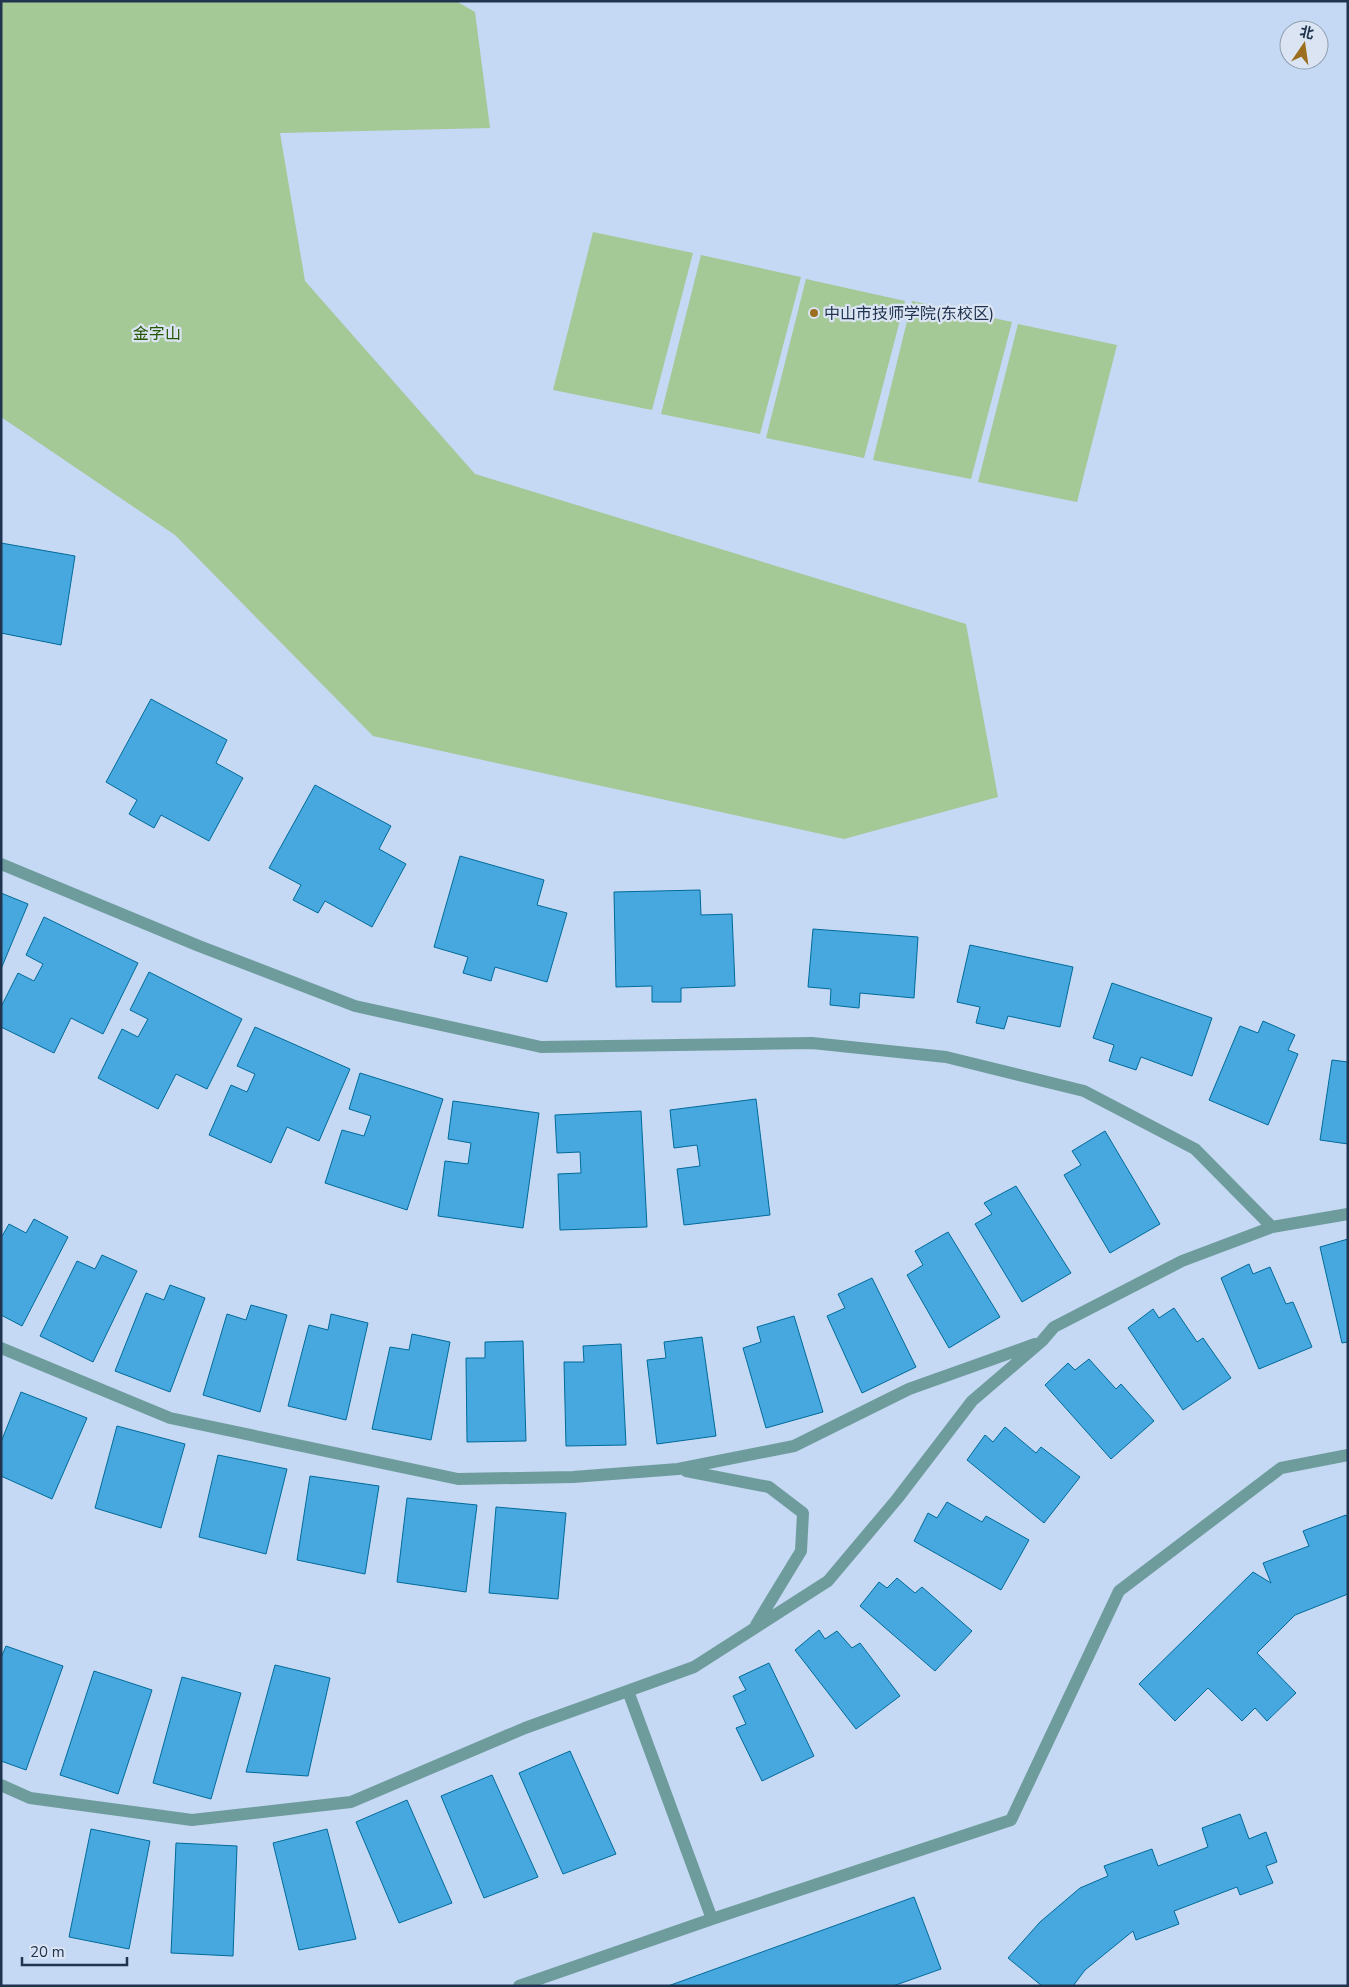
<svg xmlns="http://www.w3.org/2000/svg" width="1349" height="1987" font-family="'Nunito Sans','Noto Sans SC',sans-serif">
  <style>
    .green { fill: #a4c896 }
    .building { fill: #47a8df; stroke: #006b99 }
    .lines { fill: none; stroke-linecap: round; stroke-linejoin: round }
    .minor { stroke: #6e9c9c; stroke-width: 12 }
    .poi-dot { fill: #9c6f20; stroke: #dbe4f3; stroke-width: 2 }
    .labels { text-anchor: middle; stroke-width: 4.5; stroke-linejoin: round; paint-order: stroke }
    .poi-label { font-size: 16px; fill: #20344f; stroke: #dbe4f3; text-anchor: start }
    .park-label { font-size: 16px; fill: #255703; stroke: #dbe4f3 }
  </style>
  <rect width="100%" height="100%" fill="#c5d8f4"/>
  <path class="green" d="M 1,1 L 456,1 L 475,12 L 490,128 L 280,133 L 305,281 L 475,474 L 966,624 L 998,797 L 844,839 L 373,736 L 175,535 L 1,417 Z
    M 593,232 L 693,253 L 652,410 L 553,390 Z
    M 701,255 L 801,277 L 760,434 L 661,414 Z
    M 806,279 L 905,301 L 864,458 L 766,438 Z
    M 912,301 L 1012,322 L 971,479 L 873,460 Z
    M 1018,324 L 1117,345 L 1077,502 L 978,482 Z"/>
  <path class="building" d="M 1,543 L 75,556 L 61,645 L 1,633 Z
    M 151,699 L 227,740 L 216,763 L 243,778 L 209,841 L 161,815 L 154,828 L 129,814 L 137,800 L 106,782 Z
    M 315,785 L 391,826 L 379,849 L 406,864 L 372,927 L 325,901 L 318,913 L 293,900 L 301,885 L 269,868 Z
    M 460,856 L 544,880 L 537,905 L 567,913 L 547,982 L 495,967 L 491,981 L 463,973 L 468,957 L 434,947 Z
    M 700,890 L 701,915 L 732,914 L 735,986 L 681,988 L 681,1002 L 652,1002 L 652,986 L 616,987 L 614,892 Z
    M 1,893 L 28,904 L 1,969 Z
    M 44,917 L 138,963 L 103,1034 L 71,1018 L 54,1053 L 1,1027 L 1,1007 L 18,973 L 34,981 L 43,964 L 26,955 Z
    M 813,929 L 918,937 L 914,998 L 860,993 L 859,1008 L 830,1005 L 831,989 L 808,987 Z
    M 970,945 L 1073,967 L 1060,1027 L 1008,1016 L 1004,1029 L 976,1023 L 980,1007 L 957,1002 Z
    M 149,972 L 242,1019 L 207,1089 L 176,1074 L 158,1109 L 98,1078 L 122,1029 L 138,1037 L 148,1019 L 130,1010 Z
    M 1112,983 L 1212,1018 L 1192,1076 L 1141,1057 L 1136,1070 L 1109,1061 L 1114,1045 L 1093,1038 Z
    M 1263,1021 L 1295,1035 L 1288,1050 L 1298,1054 L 1268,1125 L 1209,1100 L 1240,1026 L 1258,1033 Z
    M 255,1027 L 350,1069 L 319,1141 L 287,1127 L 271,1163 L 209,1135 L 231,1085 L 247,1092 L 255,1074 L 237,1066 Z
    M 1332,1060 L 1348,1062 L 1348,1144 L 1320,1140 Z
    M 360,1073 L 443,1099 L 407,1210 L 325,1183 L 342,1130 L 364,1136 L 371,1116 L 349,1109 Z
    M 756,1099 L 770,1215 L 684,1225 L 677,1169 L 700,1166 L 697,1145 L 674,1148 L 670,1110 Z
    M 453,1101 L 539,1113 L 523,1228 L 438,1216 L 445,1161 L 468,1164 L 471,1143 L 448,1139 Z
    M 641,1111 L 647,1227 L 560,1230 L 558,1174 L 581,1173 L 580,1152 L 557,1153 L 555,1115 Z
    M 1105,1131 L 1160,1224 L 1110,1253 L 1064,1175 L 1081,1165 L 1072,1151 Z
    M 1016,1186 L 1071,1273 L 1022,1302 L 975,1224 L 992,1214 L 984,1203 Z
    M 34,1219 L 68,1237 L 22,1326 L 1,1315 L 1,1238 L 9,1224 L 26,1233 Z
    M 948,1232 L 1000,1317 L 949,1348 L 907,1275 L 923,1265 L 915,1251 Z
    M 1348,1239 L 1348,1342 L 1342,1343 L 1320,1247 Z
    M 102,1255 L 137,1271 L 93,1362 L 40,1336 L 77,1261 L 95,1269 Z
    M 1249,1264 L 1253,1274 L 1270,1267 L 1286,1304 L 1293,1302 L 1312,1347 L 1259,1369 L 1221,1278 Z
    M 872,1278 L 916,1367 L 862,1393 L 827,1316 L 845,1308 L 838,1294 Z
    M 170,1285 L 205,1298 L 170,1392 L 115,1371 L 146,1293 L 164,1300 Z
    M 251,1305 L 287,1315 L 260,1412 L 203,1395 L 227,1314 L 246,1320 Z
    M 1174,1308 L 1197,1342 L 1203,1338 L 1231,1378 L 1183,1410 L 1128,1328 L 1153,1309 L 1159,1318 Z
    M 331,1314 L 368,1323 L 346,1420 L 288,1406 L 309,1325 L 328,1330 Z
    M 794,1316 L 823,1412 L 766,1428 L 743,1348 L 761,1342 L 757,1327 Z
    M 412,1334 L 450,1342 L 431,1440 L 372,1429 L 390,1347 L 409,1350 Z
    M 702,1337 L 716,1436 L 657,1444 L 647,1360 L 666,1358 L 664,1342 Z
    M 523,1341 L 526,1441 L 467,1442 L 466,1358 L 485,1358 L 485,1342 Z
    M 621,1344 L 626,1445 L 566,1446 L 564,1362 L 584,1362 L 583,1346 Z
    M 1089,1359 L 1116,1389 L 1121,1384 L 1154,1421 L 1111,1459 L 1045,1385 L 1068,1363 L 1075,1370 Z
    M 21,1392 L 87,1418 L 52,1499 L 1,1476 L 1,1442 Z
    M 117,1426 L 185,1444 L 161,1528 L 95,1508 Z
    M 1005,1427 L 1036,1453 L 1041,1447 L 1080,1477 L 1044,1523 L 967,1460 L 985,1435 L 993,1442 Z
    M 218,1455 L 287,1469 L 266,1554 L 199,1537 Z
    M 310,1476 L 379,1486 L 365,1574 L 297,1560 Z
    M 407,1498 L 477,1505 L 466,1592 L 397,1582 Z
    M 947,1502 L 982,1522 L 986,1516 L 1029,1540 L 1001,1590 L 914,1541 L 928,1513 L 937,1518 Z
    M 496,1507 L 566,1513 L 558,1599 L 489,1593 Z
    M 1346,1515 L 1348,1518 L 1348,1594 L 1295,1615 L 1257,1653 L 1296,1693 L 1267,1721 L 1255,1708 L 1242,1721 L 1208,1688 L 1175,1721 L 1139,1684 L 1253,1572 L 1271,1583 L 1263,1563 L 1309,1546 L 1303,1531 Z
    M 897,1578 L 915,1593 L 922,1587 L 972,1631 L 935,1671 L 860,1606 L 879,1582 L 887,1588 Z
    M 819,1630 L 825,1639 L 837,1631 L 852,1648 L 860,1643 L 900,1696 L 856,1729 L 795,1650 Z
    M 6,1646 L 63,1666 L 26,1770 L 1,1761 L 1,1658 Z
    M 769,1663 L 814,1756 L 762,1781 L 736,1728 L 746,1724 L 733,1696 L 746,1690 L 739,1677 Z
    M 275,1665 L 330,1678 L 308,1776 L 246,1772 Z
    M 94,1671 L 152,1690 L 118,1794 L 60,1775 Z
    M 182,1677 L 241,1693 L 211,1799 L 153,1783 Z
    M 570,1751 L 616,1854 L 563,1874 L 519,1773 Z
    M 492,1775 L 538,1877 L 484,1898 L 441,1796 Z
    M 407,1800 L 452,1903 L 399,1923 L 356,1822 Z
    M 1240,1814 L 1249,1839 L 1266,1832 L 1277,1862 L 1266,1866 L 1273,1883 L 1240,1895 L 1237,1887 L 1174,1911 L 1179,1924 L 1136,1940 L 1133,1931 L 1085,1970 L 1073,1986 L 1042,1986 L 1008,1958 L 1040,1922 L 1080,1888 L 1108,1876 L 1104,1866 L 1152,1849 L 1158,1866 L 1208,1847 L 1202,1828 Z
    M 91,1829 L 150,1841 L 129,1949 L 69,1937 Z
    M 327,1829 L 356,1939 L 299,1950 L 273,1843 Z
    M 176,1843 L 237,1846 L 233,1956 L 171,1953 Z
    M 914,1897 L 941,1969 L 893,1986 L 668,1986 Z"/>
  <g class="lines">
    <path class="minor" d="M 1,864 L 199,946 L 355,1006 L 541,1047 L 812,1043 L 946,1057 L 1084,1091 L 1195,1149 L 1272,1227
      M 1,1348 L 170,1418 L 458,1479 L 573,1477 L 678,1469 L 794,1446 L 909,1389 L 1035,1344
      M 686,1471 L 769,1487 L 803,1513 L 801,1551 L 756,1625
      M 628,1691 L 712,1919 L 1011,1820 L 1119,1591 L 1281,1468 L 1348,1455
      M 1,1785 L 30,1798 L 192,1820 L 351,1802 L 525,1728 L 694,1667 L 828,1581 L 897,1499 L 972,1401 L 1042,1341 L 1054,1327 L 1182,1261 L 1272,1227 L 1348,1214
      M 519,1986 L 712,1919"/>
  </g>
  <circle class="poi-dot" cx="814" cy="313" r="5"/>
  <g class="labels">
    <g class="poi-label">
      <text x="824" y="319">中山市技师学院(东校区)</text>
    </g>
    <g class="park-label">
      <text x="157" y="339">金字山</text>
    </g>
  </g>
  <rect width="1349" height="1987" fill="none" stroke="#20344f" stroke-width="5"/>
  <g transform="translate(1304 45) rotate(13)"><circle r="24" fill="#dbe4f3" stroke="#909eb1"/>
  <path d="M0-4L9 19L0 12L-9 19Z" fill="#9c6f20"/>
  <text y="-8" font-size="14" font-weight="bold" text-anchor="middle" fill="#20344f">北</text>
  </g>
  <path d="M22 1957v8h105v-8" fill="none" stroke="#20344f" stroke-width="2.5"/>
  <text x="30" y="1957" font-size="15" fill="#20344f" stroke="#dbe4f3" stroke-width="4" paint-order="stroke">20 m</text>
</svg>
